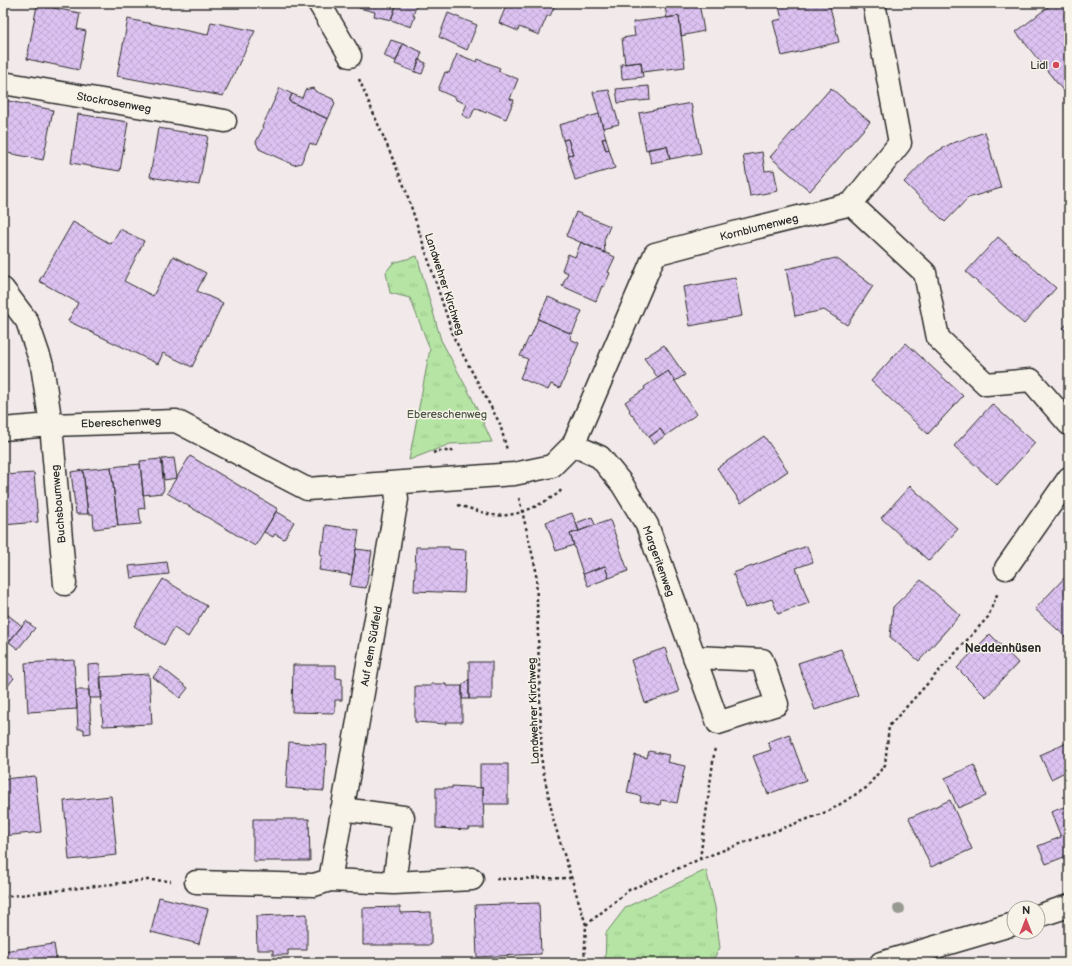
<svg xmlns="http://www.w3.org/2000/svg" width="1072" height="966" font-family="'Balsamiq Sans',sans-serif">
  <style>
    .park { fill: url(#park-tufts); stroke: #708868 }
    .building { fill: url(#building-cross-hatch); stroke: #2b2b2b }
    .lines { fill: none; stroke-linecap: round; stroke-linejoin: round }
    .minor-casing { stroke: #2b2b2b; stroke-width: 25 }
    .path { stroke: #2b2b2b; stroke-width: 2.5; stroke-dasharray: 3 3; stroke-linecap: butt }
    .minor { stroke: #f7f3e8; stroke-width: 22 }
    .tree { fill: #989a91 }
    .poi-dot { fill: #d1495b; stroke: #f7f3e8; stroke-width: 1.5 }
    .labels { text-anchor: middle; stroke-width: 3; stroke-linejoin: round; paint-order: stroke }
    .poi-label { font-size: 11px; fill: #2b2b2b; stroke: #f7f3e8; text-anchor: end }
    .street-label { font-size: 11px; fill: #2b2b2b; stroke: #f7f3e8 }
    .park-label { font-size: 11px; fill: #4e5949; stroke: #f7f3e8 }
    .neighbourhood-label { font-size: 12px; font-weight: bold; fill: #2b2b2b; stroke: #f7f3e8 }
  </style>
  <defs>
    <pattern id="park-tufts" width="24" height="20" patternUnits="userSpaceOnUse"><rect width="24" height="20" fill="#b5e4a4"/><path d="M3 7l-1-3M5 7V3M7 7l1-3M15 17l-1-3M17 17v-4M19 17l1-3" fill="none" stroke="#9cc48d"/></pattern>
    <pattern id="building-cross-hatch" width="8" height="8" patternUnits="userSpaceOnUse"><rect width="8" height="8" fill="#dcc2f1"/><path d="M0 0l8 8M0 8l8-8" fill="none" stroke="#bda7cf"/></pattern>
  </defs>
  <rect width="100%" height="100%" fill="#f2e9ea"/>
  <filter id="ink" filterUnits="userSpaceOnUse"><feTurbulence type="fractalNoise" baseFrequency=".025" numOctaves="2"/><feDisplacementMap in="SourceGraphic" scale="8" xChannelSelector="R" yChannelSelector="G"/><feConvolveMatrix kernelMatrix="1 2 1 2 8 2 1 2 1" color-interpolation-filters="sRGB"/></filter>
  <g filter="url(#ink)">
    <path class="park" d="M 417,256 L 441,340 L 471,396 L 492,442 L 450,444 L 409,460 L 430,349 L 410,298 L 390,293 L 386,272 L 393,263 Z
      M 706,870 L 715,907 L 720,948 L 711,963 L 605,963 L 606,933 L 626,907 Z"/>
    <path class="building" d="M 360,3 L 397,3 L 391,20 L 374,16 L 375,12 L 359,8 Z
      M 397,3 L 417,3 L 413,16 L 415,16 L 411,27 L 391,20 Z
      M 505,3 L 556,3 L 550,16 L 547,16 L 539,35 L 519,27 L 518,31 L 499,23 L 507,4 Z
      M 694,3 L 699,3 L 704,31 L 681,36 L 679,16 L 667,18 L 665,7 Z
      M 778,3 L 829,3 L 839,42 L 782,56 L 773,21 L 782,19 Z
      M 1053,3 L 1069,3 L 1069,98 L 1016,32 Z
      M 37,5 L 80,13 L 77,29 L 86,31 L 79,70 L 27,59 Z
      M 448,13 L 477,25 L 467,50 L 439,37 Z
      M 679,16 L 685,67 L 642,72 L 641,62 L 625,64 L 622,38 L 635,36 L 633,22 Z
      M 128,19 L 208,35 L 211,22 L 255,31 L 223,96 L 117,76 Z
      M 391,40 L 403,44 L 396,61 L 384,56 Z
      M 403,44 L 422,52 L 415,72 L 395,64 Z
      M 457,54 L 477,62 L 478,59 L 500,68 L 498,71 L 518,79 L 510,99 L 514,100 L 506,119 L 487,111 L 486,113 L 475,108 L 470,119 L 462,115 L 467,104 L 456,100 L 456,98 L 438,90 L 445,72 L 449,73 Z
      M 419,60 L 426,63 L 422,74 L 415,72 Z
      M 641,62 L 643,77 L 622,79 L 621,64 Z
      M 649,86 L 650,100 L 618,103 L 616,89 Z
      M 280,88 L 292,94 L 289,101 L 328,119 L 316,146 L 310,143 L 301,163 L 294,165 L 259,149 L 256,142 L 263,128 L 262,127 Z
      M 313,88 L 315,91 L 333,99 L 335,104 L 328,119 L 289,101 L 292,94 L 302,98 L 305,90 Z
      M 831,88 L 870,122 L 810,191 L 770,157 Z
      M 609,90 L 619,124 L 603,128 L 593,92 Z
      M 4,100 L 53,110 L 43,160 L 3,152 Z
      M 691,103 L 701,153 L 670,159 L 667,146 L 646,150 L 639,113 Z
      M 78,114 L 128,122 L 120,171 L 71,163 Z
      M 599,114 L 606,138 L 602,139 L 606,150 L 609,149 L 615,168 L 575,180 L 568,155 L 573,154 L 568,139 L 563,140 L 559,125 Z
      M 158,128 L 208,136 L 199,185 L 150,177 Z
      M 985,132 L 1001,188 L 968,198 L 945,222 L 904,182 L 928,157 L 950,144 Z
      M 606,138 L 609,149 L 606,150 L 602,139 Z
      M 568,139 L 573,154 L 568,155 L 563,140 Z
      M 667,146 L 670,159 L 651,163 L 648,149 Z
      M 762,152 L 765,171 L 774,170 L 778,191 L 750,196 L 743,155 Z
      M 576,212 L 610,226 L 604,240 L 605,253 L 566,236 Z
      M 73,222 L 111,244 L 120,229 L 144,241 L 124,281 L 153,296 L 173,256 L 206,273 L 197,291 L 223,303 L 192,367 L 163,353 L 158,364 L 68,321 L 78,303 L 39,281 Z
      M 998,237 L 1056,288 L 1024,324 L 966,272 Z
      M 581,242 L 615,257 L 608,272 L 610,273 L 604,287 L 602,286 L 596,301 L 562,286 L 568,273 L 562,270 L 568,254 L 575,257 Z
      M 836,258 L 873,286 L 847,325 L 824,310 L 795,316 L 786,269 Z
      M 735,278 L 742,316 L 690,326 L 683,287 Z
      M 548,297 L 582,311 L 572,334 L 538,319 Z
      M 538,319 L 572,334 L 570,339 L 579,343 L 560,388 L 551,384 L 548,390 L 520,378 L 528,359 L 520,356 L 529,337 L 530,338 Z
      M 1069,322 L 1069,333 L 1063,328 Z
      M 906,343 L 963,396 L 928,434 L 871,381 Z
      M 664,345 L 685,375 L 675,381 L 668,371 L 658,378 L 644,358 Z
      M 668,371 L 697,414 L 665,436 L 660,429 L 649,437 L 629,411 L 630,410 L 625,402 L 645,389 L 644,387 Z
      M 992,404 L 1035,443 L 997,485 L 954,446 Z
      M 660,429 L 665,436 L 653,444 L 649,437 Z
      M 764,436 L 788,471 L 741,503 L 717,468 Z
      M 190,456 L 278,509 L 255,546 L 167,493 Z
      M 174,458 L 177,478 L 164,480 L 162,459 Z
      M 161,459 L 164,489 L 162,493 L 143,495 L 140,461 Z
      M 140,464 L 145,508 L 139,509 L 141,524 L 118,526 L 111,467 Z
      M 111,467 L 118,526 L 94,529 L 93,514 L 88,514 L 83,470 Z
      M 83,470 L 88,514 L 76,514 L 71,472 Z
      M 34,473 L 38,522 L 3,525 L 3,475 Z
      M 910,486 L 958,529 L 929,561 L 881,518 Z
      M 276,511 L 294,522 L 284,539 L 275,534 L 273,537 L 264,532 Z
      M 572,513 L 579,531 L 570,534 L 574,545 L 556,551 L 546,522 Z
      M 592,517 L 595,525 L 579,531 L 576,523 Z
      M 610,520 L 628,571 L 609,578 L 605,566 L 583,574 L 570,534 Z
      M 326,525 L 359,530 L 352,575 L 319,570 L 322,555 L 320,555 L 322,541 L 324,542 Z
      M 807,546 L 813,562 L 796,568 L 809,603 L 778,614 L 772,599 L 745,608 L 733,573 Z
      M 416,547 L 449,547 L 449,549 L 466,550 L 464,593 L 414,591 Z
      M 356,549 L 372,551 L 366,588 L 350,586 Z
      M 167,562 L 169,574 L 131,578 L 129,566 Z
      M 605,566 L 609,578 L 588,586 L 583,574 Z
      M 1069,573 L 1069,640 L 1035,609 Z
      M 163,579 L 207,606 L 188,637 L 174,628 L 164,645 L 134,626 Z
      M 921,580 L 960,615 L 919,661 L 890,637 L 893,607 Z
      M 3,611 L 22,626 L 3,649 Z
      M 26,621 L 35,628 L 18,649 L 9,642 Z
      M 990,634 L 1018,663 L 986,697 L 957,668 Z
      M 665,648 L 679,692 L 645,703 L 631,660 Z
      M 841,649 L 858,695 L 815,710 L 798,663 Z
      M 74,660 L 77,709 L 28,712 L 25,663 Z
      M 469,662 L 492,662 L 492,699 L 469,699 Z
      M 100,664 L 102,698 L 89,698 L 88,665 Z
      M 293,665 L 336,665 L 336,678 L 342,679 L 342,700 L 335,700 L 335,713 L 292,712 Z
      M 161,667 L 188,688 L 180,698 L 153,677 Z
      M 4,669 L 14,678 L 3,692 L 3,670 Z
      M 149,674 L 152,724 L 103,726 L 100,677 Z
      M 469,679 L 469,699 L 462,699 L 462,686 Z
      M 431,684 L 446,684 L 446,686 L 462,686 L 462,722 L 446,722 L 446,724 L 415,722 L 415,686 L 431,686 Z
      M 76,690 L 89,690 L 91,733 L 84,734 L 84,729 L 78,729 Z
      M 789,734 L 806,780 L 768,794 L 753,756 L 771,750 L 768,742 Z
      M 289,742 L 327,745 L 324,791 L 286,788 Z
      M 1069,742 L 1069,770 L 1051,779 L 1040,755 Z
      M 649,751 L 669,755 L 667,762 L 685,766 L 677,803 L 661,800 L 660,805 L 640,801 L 641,796 L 627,793 L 635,755 L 647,758 Z
      M 480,764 L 508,764 L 508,804 L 483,804 L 483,788 L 480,788 Z
      M 974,765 L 986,796 L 958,808 L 945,778 Z
      M 35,776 L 41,832 L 3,836 L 3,779 Z
      M 452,786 L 483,788 L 484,828 L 469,828 L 469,830 L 436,828 L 436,788 L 452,788 Z
      M 111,796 L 117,855 L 69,860 L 64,801 Z
      M 950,800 L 972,849 L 931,867 L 909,818 Z
      M 1069,805 L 1069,855 L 1046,864 L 1038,846 L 1061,837 L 1051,812 Z
      M 253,819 L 309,819 L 310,861 L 253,861 Z
      M 159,897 L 208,909 L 199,944 L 151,932 Z
      M 539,903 L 541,954 L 477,957 L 475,905 Z
      M 400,907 L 400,913 L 431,912 L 431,945 L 363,945 L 363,908 Z
      M 307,914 L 307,950 L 288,950 L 288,955 L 273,955 L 273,950 L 257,950 L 256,916 Z
      M 54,944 L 57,963 L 3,963 L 3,951 Z"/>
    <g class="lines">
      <defs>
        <path id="minor" d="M 319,3 L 350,56
          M 3,83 L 225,121
          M 851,204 L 925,273 L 938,338 L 986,384 L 1031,380 L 1069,424
          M 3,289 L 27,321 L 42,365 L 51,425 L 65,584
          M 3,429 L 51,425 L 176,421 L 307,489 L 514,474 L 552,466 L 573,445 L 655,254 L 738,232 L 851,204 L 900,143 L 874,3
          M 573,445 L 600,457 L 622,484 L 647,525 L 718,723 L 777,704 L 762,660 L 694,657
          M 1006,568 L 1069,478
          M 330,880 L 397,499 L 395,483
          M 196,882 L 314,885 L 330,880 L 394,883 L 403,817 L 342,809
          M 394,883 L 472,879
          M 1038,916 L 1069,906
          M 881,963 L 1014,924"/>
      </defs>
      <use href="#minor" class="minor-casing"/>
      <path class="path" d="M 359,79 L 405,188 L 454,338 L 500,424 L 507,450
        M 433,453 L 438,451 L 455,451
        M 519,498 L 536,570 L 542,765 L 554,822 L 586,925 L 584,963
        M 458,505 C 468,508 478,511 488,514 C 514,520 538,506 559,493 L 561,490
        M 700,859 L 715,747
        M 496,879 L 572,878
        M 3,897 L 146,880 L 171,881
        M 586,925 L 629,890 L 700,859 L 829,811 L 866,788 L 885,765 L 889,726 L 988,617 L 998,592"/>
      <use href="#minor" class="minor"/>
    </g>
    <circle class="tree" cx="899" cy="909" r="6"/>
  </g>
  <circle class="poi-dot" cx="1056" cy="65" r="4"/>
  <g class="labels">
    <g class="poi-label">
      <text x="1048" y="69">Lidl</text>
    </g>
    <g class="street-label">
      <text transform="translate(114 102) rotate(10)" y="4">Stockrosenweg</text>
      <text transform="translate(759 227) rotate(-14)" y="4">Kornblumenweg</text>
      <text transform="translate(445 284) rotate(72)" y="4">Landwehrer Kirchweg</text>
      <text transform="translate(121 422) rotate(-2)" y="4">Ebereschenweg</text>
      <text transform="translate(58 504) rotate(-95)" y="4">Buchsbaumweg</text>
      <text transform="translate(659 561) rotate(70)" y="4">Margeritenweg</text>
      <text transform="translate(371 646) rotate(-80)" y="4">Auf dem Südfeld</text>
      <text transform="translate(533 711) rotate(-92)" y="4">Landwehrer Kirchweg</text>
    </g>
    <g class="park-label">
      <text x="447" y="418">Ebereschenweg</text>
    </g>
    <g class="neighbourhood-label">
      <text x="1003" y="652">Neddenhüsen</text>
    </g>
  </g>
  <rect width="1072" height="966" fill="none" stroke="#f7f3e8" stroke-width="16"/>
  <rect x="8" y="8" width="1056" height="950" fill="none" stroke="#2b2b2b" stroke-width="1.5" filter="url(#ink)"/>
  <g transform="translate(1026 920)"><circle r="19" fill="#f7f3e8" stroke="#a5a39c"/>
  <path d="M0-3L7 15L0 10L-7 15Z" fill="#d1495b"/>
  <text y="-6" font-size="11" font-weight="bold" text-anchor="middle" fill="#2b2b2b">N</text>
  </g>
</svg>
